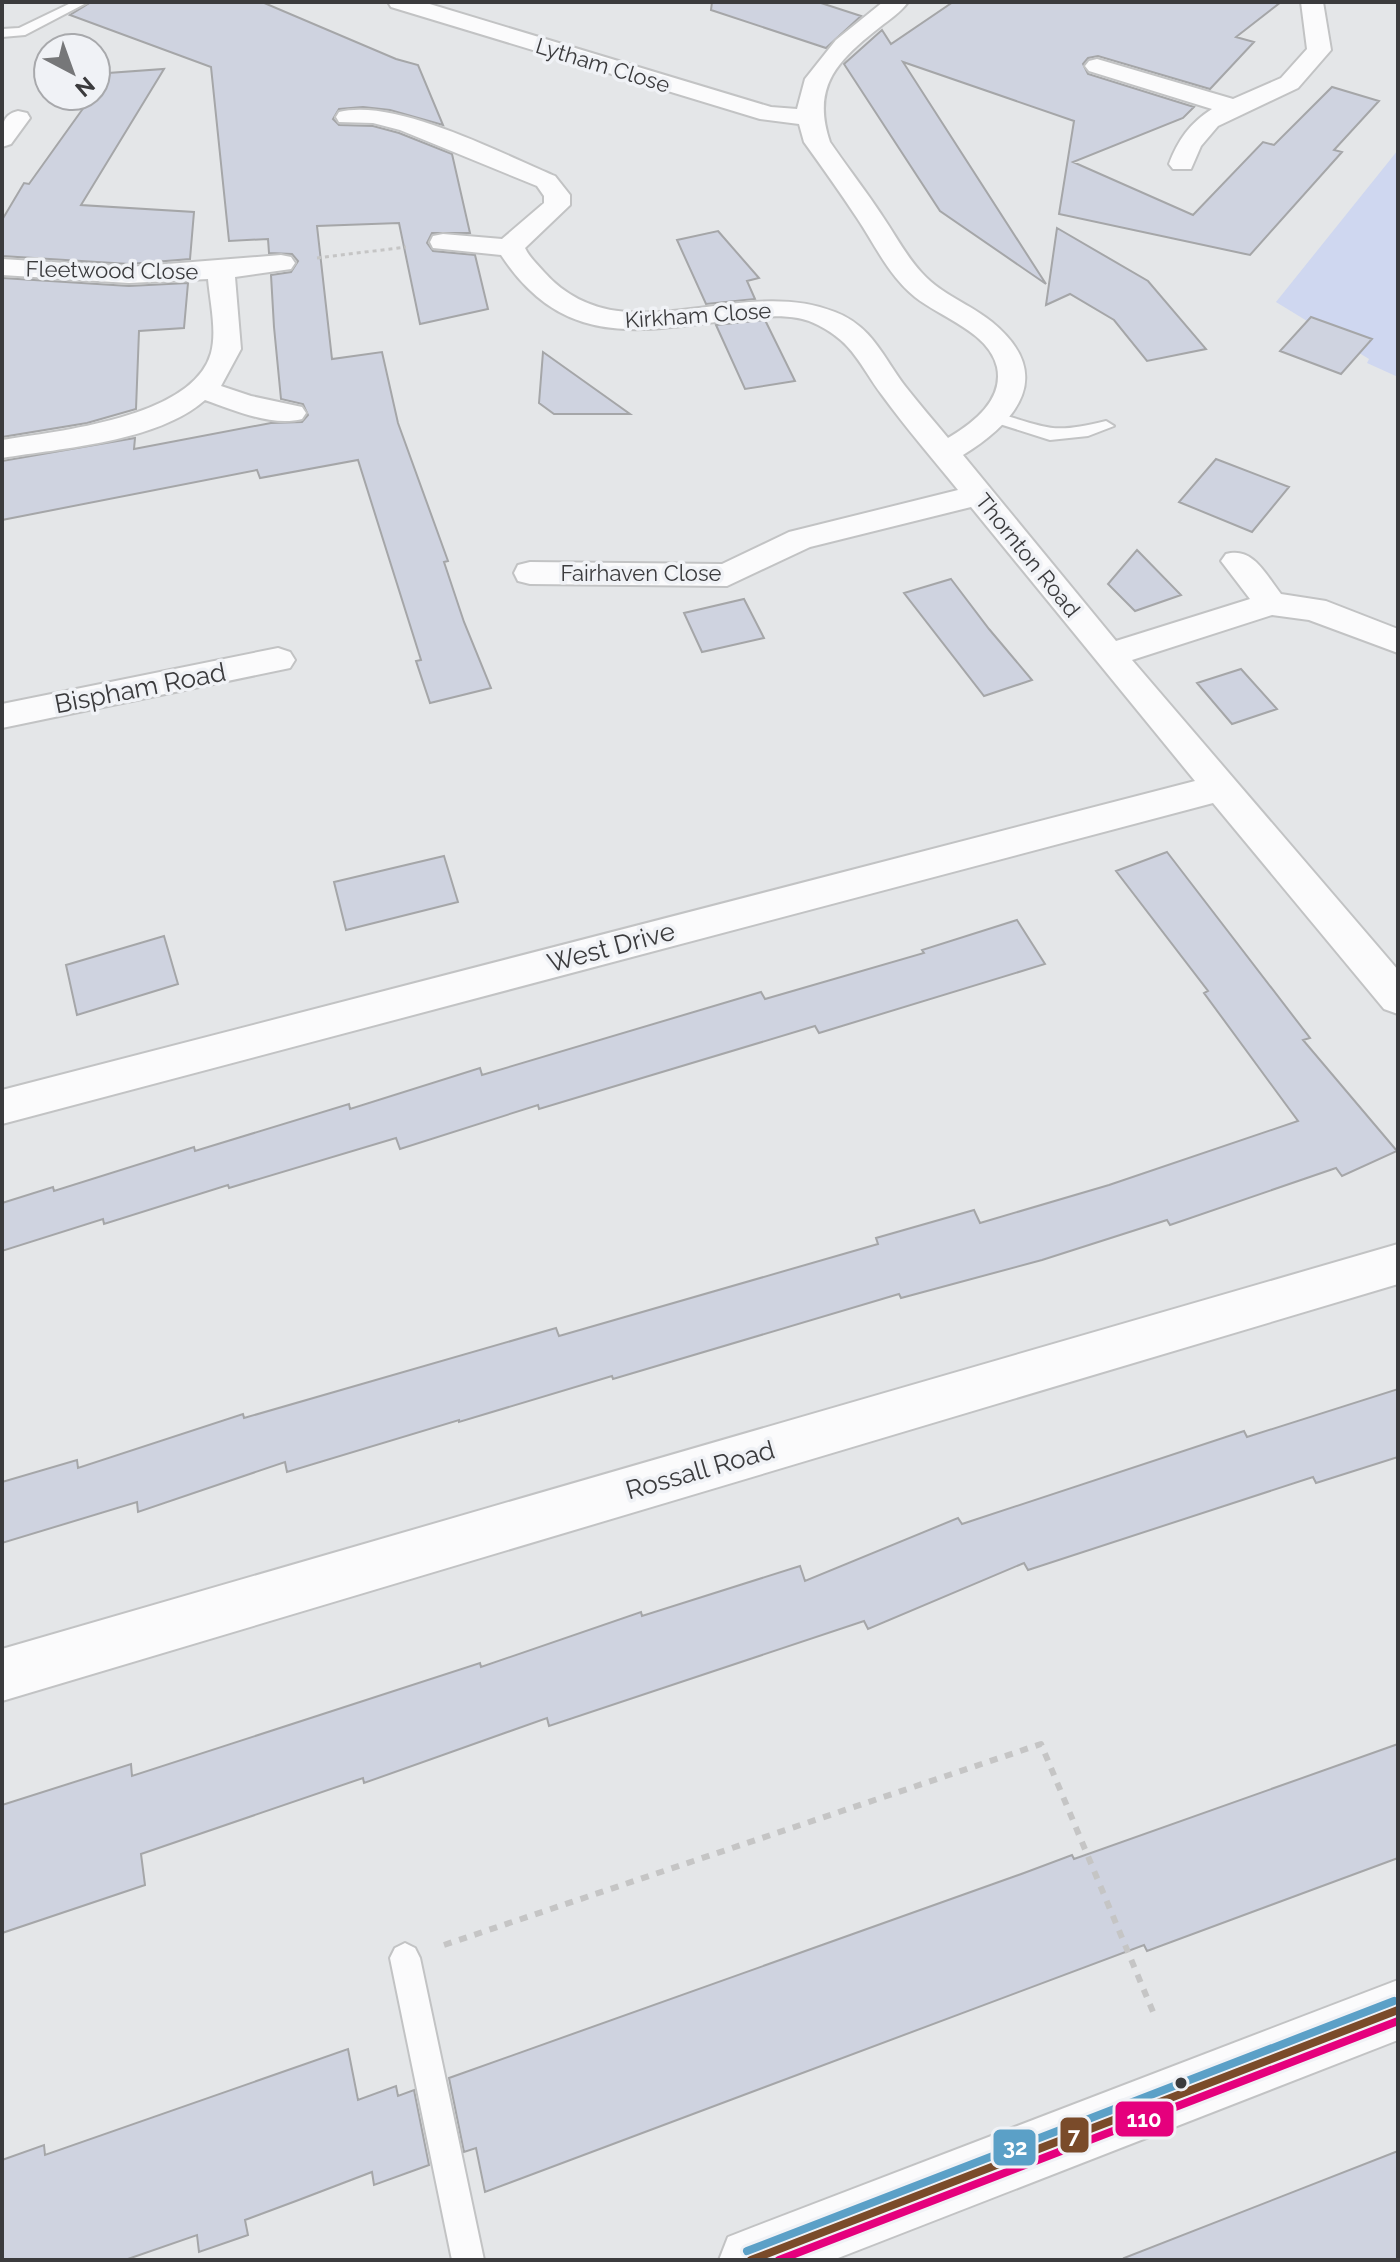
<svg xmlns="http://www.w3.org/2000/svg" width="1400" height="2262" font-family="Raleway,sans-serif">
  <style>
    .green { fill: #cfd7f0 }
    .building { fill: #cfd3e0; stroke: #a5a6a8; stroke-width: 2 }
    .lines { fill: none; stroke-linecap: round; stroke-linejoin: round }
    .service-casing { stroke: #c2c3c4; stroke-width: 4 }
    .minor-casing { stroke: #c2c3c4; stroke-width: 4 }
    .tertiary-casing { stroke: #c2c3c4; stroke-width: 4 }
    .path-far1 { stroke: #c5c5c5; stroke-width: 3; stroke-dasharray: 4 4; stroke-linecap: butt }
    .path { stroke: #c5c5c5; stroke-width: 6; stroke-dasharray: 8 8; stroke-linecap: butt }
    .service { fill: #fbfbfc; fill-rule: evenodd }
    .minor { fill: #fbfbfc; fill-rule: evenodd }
    .tertiary { fill: #fbfbfc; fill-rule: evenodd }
    .bus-1-casing { stroke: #f0f2f6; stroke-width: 14 }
    .bus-2-casing { stroke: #f0f2f6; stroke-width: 14 }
    .bus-3-casing { stroke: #f0f2f6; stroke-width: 14 }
    .bus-1 { stroke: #7a4b2a; stroke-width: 8 }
    .bus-2 { stroke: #e5007d; stroke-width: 8 }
    .bus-3 { stroke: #5ba0c7; stroke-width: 8 }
    .bus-dot { fill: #3b3b3d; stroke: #f0f2f6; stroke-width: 3 }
    .labels { text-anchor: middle; stroke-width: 7; stroke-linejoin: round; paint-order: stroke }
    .far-street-label { font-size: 22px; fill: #3b3b3d; stroke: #f0f2f6 }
    .street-label { font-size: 26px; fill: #3b3b3d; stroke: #f0f2f6 }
    .line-badge { stroke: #f0f2f6; stroke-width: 3 }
    .badge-label { font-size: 22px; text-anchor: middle; font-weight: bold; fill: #fff }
  </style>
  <rect width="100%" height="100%" fill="#e4e6e8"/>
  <path class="green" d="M 1398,150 L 1398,377 L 1367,363 L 1369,359 L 1276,302 Z"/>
  <path class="building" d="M 91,2 L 262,2 L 396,59 L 418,65 L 443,125 L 390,110 L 363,107 L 339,109 L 333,119 L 339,125 L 373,126 L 399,133 L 452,154 L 470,233 L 432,233 L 427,243 L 433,251 L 475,255 L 488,309 L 420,324 L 399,223 L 317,226 L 332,359 L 382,352 L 398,423 L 448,561 L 444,562 L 464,622 L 491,688 L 430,703 L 416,661 L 421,660 L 358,460 L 260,478 L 257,470 L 2,520 L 2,461 L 135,438 L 134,449 L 271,423 L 302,422 L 308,415 L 303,404 L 281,399 L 274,327 L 271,275 L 291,272 L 298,261 L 292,254 L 269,253 L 268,239 L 229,241 L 211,67 L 70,15 Z
    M 712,2 L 818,2 L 861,16 L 826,48 L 711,10 Z
    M 953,2 L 1281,2 L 1236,37 L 1254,42 L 1210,89 L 1098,56 L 1088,58 L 1083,64 L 1088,74 L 1194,107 L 1183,118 L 1073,162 L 1193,215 L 1263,142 L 1274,145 L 1332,87 L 1379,101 L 1334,150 L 1342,152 L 1250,255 L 1059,214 L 1074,121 L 903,62 L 1046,284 L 940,211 L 844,64 L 882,30 L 891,44 Z
    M 164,69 L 81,205 L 194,212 L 190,259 L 129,264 L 2,256 L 2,220 L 24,183 L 29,184 L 92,96 L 96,96 L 96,90 L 108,73 Z
    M 1057,228 L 1148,281 L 1206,349 L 1147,361 L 1114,320 L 1070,294 L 1046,305 Z
    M 718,231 L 759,278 L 747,281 L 755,299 L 706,304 L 677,240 Z
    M 2,278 L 129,286 L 188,283 L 184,328 L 139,331 L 136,409 L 87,423 L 2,437 Z
    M 1311,317 L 1372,339 L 1341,374 L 1280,351 Z
    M 765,320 L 795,381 L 745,389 L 716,325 Z
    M 543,352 L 630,414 L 554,414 L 539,403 Z
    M 1216,459 L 1289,487 L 1252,532 L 1179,502 Z
    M 1137,550 L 1181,595 L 1135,611 L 1108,584 Z
    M 951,579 L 989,629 L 1032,680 L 984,696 L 904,593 Z
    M 744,599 L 764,638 L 702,652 L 684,613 Z
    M 1241,669 L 1277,709 L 1232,724 L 1197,683 Z
    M 1167,852 L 1310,1038 L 1303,1040 L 1397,1151 L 1342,1176 L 1336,1168 L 1170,1225 L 1167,1220 L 1042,1260 L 901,1298 L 899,1294 L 613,1379 L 612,1376 L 459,1422 L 459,1420 L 287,1472 L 285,1462 L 138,1512 L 137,1502 L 2,1543 L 2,1482 L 77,1460 L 78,1468 L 243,1414 L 244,1418 L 556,1328 L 559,1336 L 878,1244 L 876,1238 L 974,1210 L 980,1223 L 1109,1185 L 1298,1121 L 1204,993 L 1208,991 L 1116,871 Z
    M 444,856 L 458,902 L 346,930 L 334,882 Z
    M 1017,920 L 1045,964 L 819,1033 L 815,1026 L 539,1109 L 538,1105 L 400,1149 L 396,1138 L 229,1188 L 228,1185 L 104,1224 L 103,1219 L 2,1251 L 2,1203 L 53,1187 L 54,1191 L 194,1147 L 195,1151 L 349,1104 L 350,1109 L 480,1068 L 482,1075 L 761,992 L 765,999 L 924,953 L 922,950 Z
    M 164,936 L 178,984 L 77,1015 L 66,965 Z
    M 1398,1389 L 1398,1457 L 1316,1483 L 1313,1477 L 1028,1570 L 1024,1563 L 868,1629 L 864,1621 L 549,1726 L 547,1718 L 364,1783 L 363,1778 L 141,1854 L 145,1885 L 2,1933 L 2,1805 L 131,1764 L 132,1776 L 480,1663 L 481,1667 L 641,1612 L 642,1616 L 800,1566 L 805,1581 L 958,1518 L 962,1524 L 1244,1431 L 1247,1437 Z
    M 1398,1744 L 1398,1858 L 1147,1951 L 1144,1945 L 485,2192 L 476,2148 L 464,2152 L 449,2078 L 1024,1873 L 1072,1855 L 1074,1859 Z
    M 348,2049 L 358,2100 L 396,2086 L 398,2096 L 414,2090 L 429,2165 L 374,2185 L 372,2172 L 296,2201 L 245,2220 L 248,2235 L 199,2252 L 197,2235 L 125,2260 L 2,2260 L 2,2160 L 44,2145 L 45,2155 Z
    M 1398,2151 L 1398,2260 L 1125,2260 L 1124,2258 Z"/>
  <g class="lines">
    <defs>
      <path id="service" d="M 73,2 L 88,2 L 25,35 L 2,37 L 2,29 L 19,28 Z
        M 996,413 C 1048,427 1050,435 1106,421 L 1114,426 L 1088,436 L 1050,440 L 990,421 L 990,415 Z
        M 405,1943 L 415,1948 L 420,1958 L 484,2260 L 452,2260 L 390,1958 L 395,1948 Z"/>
      <path id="minor" d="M 388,2 L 423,2 L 771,107 L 797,109 L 805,79 L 836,40 L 883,2 L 908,2 C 901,12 890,19 880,27 C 838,60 811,86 830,142 C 847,167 866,191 883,217 C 896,236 906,256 922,273 C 942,295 970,304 992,322 C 1055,374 1019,420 963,455 L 1116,641 L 1250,599 L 1221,561 L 1226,554 C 1253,546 1266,575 1281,594 L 1326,601 L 1398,629 L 1398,653 L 1309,620 L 1272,615 L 1132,660 L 1398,970 L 1398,1014 L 1384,1009 L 1213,803 L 2,1124 L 2,1090 L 1195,781 L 971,507 L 810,547 L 727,586 L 530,584 L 518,581 L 514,573 L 518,565 L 530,562 L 722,564 L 789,532 L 958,490 C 933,459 906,428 882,395 C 860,366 854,343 818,325 C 796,313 765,316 740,319 C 643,330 565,352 501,255 L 433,248 L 430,242 L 433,236 L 443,234 L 502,239 L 544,203 L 544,196 L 537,186 L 400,130 L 373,123 L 339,122 L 336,117 L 339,112 C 396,98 500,153 555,176 L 570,195 L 570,205 L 525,248 C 529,257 537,264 544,272 C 622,359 738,273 835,312 C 872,326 883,357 905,386 C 919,404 934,421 948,438 C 973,423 1004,400 997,367 C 989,332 940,317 915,297 C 889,276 875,245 857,218 C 840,192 822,167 804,142 L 799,124 L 760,119 L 391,7 Z
        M 1301,2 L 1323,2 L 1331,50 L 1298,88 L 1218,126 L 1201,146 L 1191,169 L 1173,169 L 1169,164 C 1178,140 1190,123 1212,109 L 1089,71 L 1085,66 L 1089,61 L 1097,59 L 1233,99 L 1281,78 L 1307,49 Z
        M 18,111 L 27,113 L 30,118 L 11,144 L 2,147 C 2,130 0,115 18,111 Z
        M 281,255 L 291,257 L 295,263 L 291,269 L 235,277 L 241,349 L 221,386 L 251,396 L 302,407 L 306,413 L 302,419 C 272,427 233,410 205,400 C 157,442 63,448 2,458 L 2,440 C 57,431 193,418 211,353 C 217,331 210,302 208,279 L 129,283 L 2,275 L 2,259 L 129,267 Z
        M 278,648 L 290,652 L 295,660 L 290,668 L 2,728 L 2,704 Z
        M 1398,1244 L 1398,1284 L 2,1701 L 2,1649 Z"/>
      <path id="tertiary" d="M 1398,1980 L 1398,2040 L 833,2260 L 719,2260 L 728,2237 L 751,2228 Z"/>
    </defs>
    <use href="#service" class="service-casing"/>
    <use href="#minor" class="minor-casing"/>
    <use href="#tertiary" class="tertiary-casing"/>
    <path class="path-far1" d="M 317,258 L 406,247"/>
    <path class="path" d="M 444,1945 L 1041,1744 L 1156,2019"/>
    <use href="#service" class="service"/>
    <use href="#minor" class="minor"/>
    <use href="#tertiary" class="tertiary"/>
    <defs>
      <path id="bus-1" d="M 751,2260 L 1398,2010"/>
      <path id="bus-2" d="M 779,2260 L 1398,2021"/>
      <path id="bus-3" d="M 747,2251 L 1394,2001"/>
    </defs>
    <use href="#bus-1" class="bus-1-casing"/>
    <use href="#bus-2" class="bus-2-casing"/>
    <use href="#bus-3" class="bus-3-casing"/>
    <use href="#bus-1" class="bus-1"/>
    <use href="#bus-2" class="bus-2"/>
    <use href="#bus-3" class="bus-3"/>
  </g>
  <circle class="bus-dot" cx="1181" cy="2083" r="7"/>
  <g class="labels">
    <g class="far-street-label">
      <text transform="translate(603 65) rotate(17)" y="8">Lytham Close</text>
      <text transform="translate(112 270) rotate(1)" y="8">Fleetwood Close</text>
      <text transform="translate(698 315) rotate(-4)" y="8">Kirkham Close</text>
      <text transform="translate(1028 555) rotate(51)" y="8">Thornton Road</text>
      <text x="641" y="581">Fairhaven Close</text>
    </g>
    <g class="street-label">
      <text transform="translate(140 688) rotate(-11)" y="9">Bispham Road</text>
      <text transform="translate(611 947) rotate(-15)" y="9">West Drive</text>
      <text transform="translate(700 1470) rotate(-16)" y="9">Rossall Road</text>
    </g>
  </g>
  <g class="line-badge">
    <rect x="1114" y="2100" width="61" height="38" rx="8" fill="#e5007d"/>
    <rect x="1059" y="2116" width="31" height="38" rx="8" fill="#7a4b2a"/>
    <rect x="992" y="2128" width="45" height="39" rx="8" fill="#5ba0c7"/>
  </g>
  <g class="badge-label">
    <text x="1144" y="2127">110</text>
    <text x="1074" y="2143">7</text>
    <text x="1015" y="2155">32</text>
  </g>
  <rect width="1400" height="2262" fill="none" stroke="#3b3b3d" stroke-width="8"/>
  <g transform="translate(72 72) rotate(139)"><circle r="38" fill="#f0f2f6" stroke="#a8a9ac" stroke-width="2"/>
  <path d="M0-6L14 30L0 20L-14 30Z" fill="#767779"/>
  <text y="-12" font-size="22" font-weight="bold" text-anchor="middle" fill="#3b3b3d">N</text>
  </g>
</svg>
